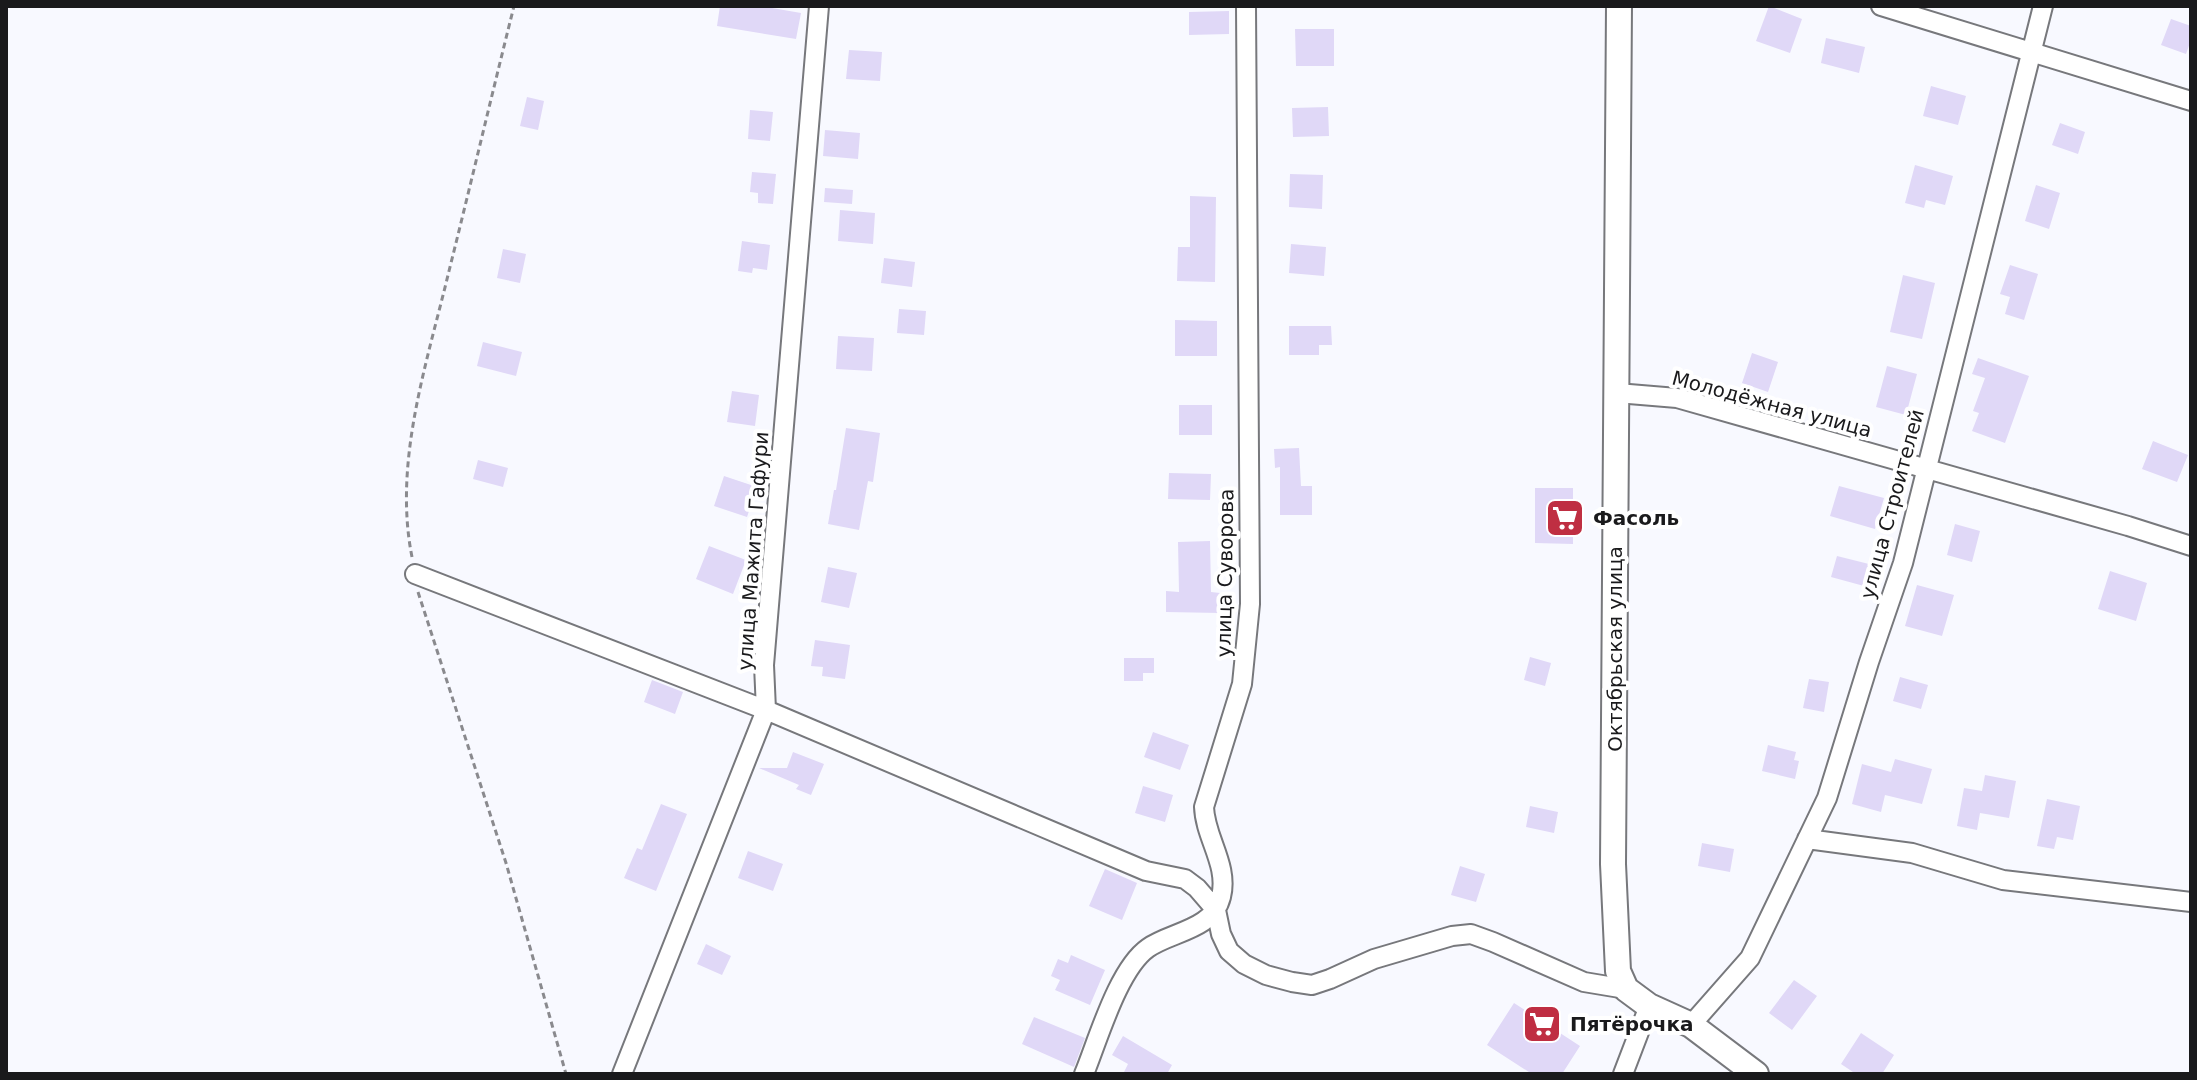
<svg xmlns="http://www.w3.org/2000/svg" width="2197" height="1080" font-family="'DejaVu Sans',sans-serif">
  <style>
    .building { fill: #e0d8f7 }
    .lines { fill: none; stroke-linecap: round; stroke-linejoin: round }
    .street-casing { stroke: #77787c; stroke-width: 22 }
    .secondary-casing { stroke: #77787c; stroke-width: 28 }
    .path { stroke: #8a8a8e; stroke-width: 3; stroke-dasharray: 6 4; stroke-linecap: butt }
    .street { stroke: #fff; stroke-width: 18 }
    .secondary { stroke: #fff; stroke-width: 24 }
    .labels { text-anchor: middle; stroke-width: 8; stroke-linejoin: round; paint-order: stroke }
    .street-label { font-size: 20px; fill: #1a1a1c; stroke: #fff }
    .poi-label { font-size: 20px; font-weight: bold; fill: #1a1a1c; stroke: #fff; text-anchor: start }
  </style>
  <rect width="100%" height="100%" fill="#f8f9ff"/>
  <path class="building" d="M 720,6 L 761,6 L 801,13 L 796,39 L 717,26 Z
    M 1769,6 L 1802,19 L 1790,53 L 1756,41 Z
    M 1229,11 L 1229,34 L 1189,35 L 1189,12 Z
    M 2171,19 L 2191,26 L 2191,40 L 2186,54 L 2161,45 Z
    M 1295,29 L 1334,29 L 1334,66 L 1296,66 Z
    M 1826,38 L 1865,47 L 1859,73 L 1821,63 Z
    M 849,50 L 882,52 L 880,81 L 846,79 Z
    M 1931,86 L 1966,96 L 1958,125 L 1923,116 Z
    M 527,97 L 544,101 L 538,130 L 520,126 Z
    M 1328,107 L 1329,136 L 1293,137 L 1292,108 Z
    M 750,110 L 773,112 L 770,141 L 748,139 Z
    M 2060,123 L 2085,132 L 2078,154 L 2052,145 Z
    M 825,130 L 860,133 L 858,159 L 823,156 Z
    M 1915,165 L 1953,176 L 1945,205 L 1926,200 L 1924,208 L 1905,203 Z
    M 752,172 L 776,174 L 773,204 L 758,203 L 758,193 L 750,192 Z
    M 1290,174 L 1323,175 L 1322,209 L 1289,207 Z
    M 2036,185 L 2060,193 L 2049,229 L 2025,221 Z
    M 825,188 L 853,190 L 852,204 L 824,202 Z
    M 1190,196 L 1216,197 L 1215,282 L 1177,281 L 1178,247 L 1190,247 Z
    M 840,210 L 875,213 L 873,244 L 838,241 Z
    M 742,241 L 770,245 L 767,270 L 753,268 L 752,273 L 738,271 Z
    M 1291,244 L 1326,247 L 1324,276 L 1289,273 Z
    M 503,249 L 526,254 L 520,283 L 497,278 Z
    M 884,258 L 915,262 L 912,287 L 881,283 Z
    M 2010,265 L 2038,274 L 2024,320 L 2005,314 L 2010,297 L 2000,294 Z
    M 1903,275 L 1935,283 L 1922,339 L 1890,332 Z
    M 899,309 L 926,311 L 924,335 L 897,333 Z
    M 1175,320 L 1217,321 L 1217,356 L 1175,356 Z
    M 1289,326 L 1331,326 L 1332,345 L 1319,345 L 1319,355 L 1289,355 Z
    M 838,336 L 874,338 L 872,371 L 836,369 Z
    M 483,342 L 522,352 L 516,376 L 477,366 Z
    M 1752,353 L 1778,362 L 1768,392 L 1742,383 Z
    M 1978,358 L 2029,376 L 2005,443 L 1972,431 L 1979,413 L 1973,411 L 1985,378 L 1972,374 Z
    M 1887,366 L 1917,374 L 1906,415 L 1876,407 Z
    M 732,391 L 759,395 L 755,426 L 727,422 Z
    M 1179,405 L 1212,405 L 1212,435 L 1179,435 Z
    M 846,428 L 880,433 L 873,482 L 868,481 L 859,530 L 828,524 L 834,490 L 836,490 Z
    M 2153,441 L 2188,455 L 2177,482 L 2142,469 Z
    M 1299,448 L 1301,486 L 1312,486 L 1312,515 L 1280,515 L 1280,467 L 1275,468 L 1274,449 Z
    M 478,460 L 508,468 L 503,487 L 473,479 Z
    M 1169,473 L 1211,474 L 1210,500 L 1168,499 Z
    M 724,476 L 757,487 L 747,517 L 714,506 Z
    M 1839,486 L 1884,498 L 1875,529 L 1830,516 Z
    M 1535,488 L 1573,488 L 1573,544 L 1535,543 Z
    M 1955,524 L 1980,531 L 1972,562 L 1947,555 Z
    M 1210,541 L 1211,592 L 1220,593 L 1220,613 L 1166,612 L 1166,591 L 1179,592 L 1178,542 Z
    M 709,546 L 746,560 L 733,594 L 696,579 Z
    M 1837,556 L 1869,564 L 1864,586 L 1831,577 Z
    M 828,567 L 857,573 L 849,608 L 821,602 Z
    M 2110,571 L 2147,583 L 2136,621 L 2098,609 Z
    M 1917,585 L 1954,595 L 1942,636 L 1905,626 Z
    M 815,640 L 850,645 L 845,679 L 822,676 L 823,667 L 811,666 Z
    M 1530,657 L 1551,663 L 1545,686 L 1524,680 Z
    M 1124,658 L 1154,658 L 1154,673 L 1143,673 L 1143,681 L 1124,681 Z
    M 1900,677 L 1928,685 L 1921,709 L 1893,701 Z
    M 1809,679 L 1829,682 L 1824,712 L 1803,708 Z
    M 652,680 L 683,692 L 675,714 L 644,702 Z
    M 1153,732 L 1189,745 L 1180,770 L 1144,757 Z
    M 1768,745 L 1796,752 L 1794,760 L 1799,761 L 1795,779 L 1762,771 Z
    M 793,752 L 824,764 L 811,795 L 796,789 L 799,785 L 759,768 L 787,768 Z
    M 1895,759 L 1932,769 L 1922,804 L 1885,795 L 1881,812 L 1852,804 L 1862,764 L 1891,772 Z
    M 1985,775 L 2016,781 L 2009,818 L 1980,813 L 1977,830 L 1957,826 L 1964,788 L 1982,791 Z
    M 1143,786 L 1173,795 L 1165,822 L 1135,813 Z
    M 2047,799 L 2080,806 L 2073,840 L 2057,837 L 2054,849 L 2037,846 Z
    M 661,804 L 687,814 L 656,891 L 624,878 L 637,848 L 642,850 Z
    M 1530,806 L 1558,812 L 1554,833 L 1526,827 Z
    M 1702,843 L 1734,849 L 1730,872 L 1698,866 Z
    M 748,851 L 783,864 L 773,891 L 738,878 Z
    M 1460,866 L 1485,874 L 1476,902 L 1451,895 Z
    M 1105,869 L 1137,883 L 1122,920 L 1089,906 Z
    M 706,944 L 731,956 L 722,975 L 697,964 Z
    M 1071,955 L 1105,970 L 1090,1005 L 1055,990 L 1060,980 L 1051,976 L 1058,959 L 1068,963 Z
    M 1794,980 L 1817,996 L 1792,1030 L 1769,1013 Z
    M 1514,1003 L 1580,1046 L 1562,1074 L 1532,1074 L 1487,1045 Z
    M 1034,1017 L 1085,1038 L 1074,1067 L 1022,1044 Z
    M 1861,1033 L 1894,1055 L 1882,1074 L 1856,1074 L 1841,1064 Z
    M 1123,1036 L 1172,1065 L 1167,1074 L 1123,1074 L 1128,1064 L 1112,1055 Z"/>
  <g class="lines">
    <defs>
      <path id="street" d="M 1881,6 L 2191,101
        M 1617,393 L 1677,398 L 2128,526 L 2191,546
        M 415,574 L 766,710 L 1146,871 L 1185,879 L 1197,888 L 1216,910 L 1221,934 L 1229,951 L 1244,964 L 1266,975 L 1292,982 L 1312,985 L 1330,979 L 1374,959 L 1452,936 L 1471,934 L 1493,942 L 1584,982 L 1626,989
        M 1807,839 L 1912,853 L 2003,880 L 2191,902
        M 1691,1025 L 1750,958 L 1827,798 L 1869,662 L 1903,563 L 2043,6
        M 622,1074 L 766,710 L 764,665 L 819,6
        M 1084,1074 C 1098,1040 1118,969 1148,948 C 1170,932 1213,930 1221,897 C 1229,865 1205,838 1204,807 L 1242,684 L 1250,604 L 1246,6
        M 1623,1074 L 1649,1006"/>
      <path id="secondary" d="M 1619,6 L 1613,864 L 1618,971 L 1626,989 L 1649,1006 L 1691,1025 L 1756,1074"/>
    </defs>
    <use href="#street" class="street-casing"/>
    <use href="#secondary" class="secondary-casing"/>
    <path class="path" d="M 412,557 C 393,462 427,363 449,271 C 471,183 492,94 514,6
      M 418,592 L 506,863 L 566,1074"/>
    <use href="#street" class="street"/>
    <use href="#secondary" class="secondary"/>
  </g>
  <defs>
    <symbol id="supermarket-square" viewBox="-11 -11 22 22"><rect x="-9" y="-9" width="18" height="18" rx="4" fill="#bf2e42" stroke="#fff"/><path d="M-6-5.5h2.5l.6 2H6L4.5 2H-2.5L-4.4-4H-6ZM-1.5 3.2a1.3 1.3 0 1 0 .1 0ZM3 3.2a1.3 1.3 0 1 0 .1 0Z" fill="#fff"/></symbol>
  </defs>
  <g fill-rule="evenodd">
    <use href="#supermarket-square" x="1543" y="496" width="44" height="44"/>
    <use href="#supermarket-square" x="1520" y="1002" width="44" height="44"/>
  </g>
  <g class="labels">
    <g class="street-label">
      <text transform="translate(1772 404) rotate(15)" y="7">Молодёжная улица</text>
      <text transform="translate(1892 504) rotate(-75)" y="7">улица Строителей</text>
      <text transform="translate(753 551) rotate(-86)" y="7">улица Мажита Гафури</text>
      <text transform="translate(1225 573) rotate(-89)" y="7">улица Суворова</text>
      <text transform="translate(1615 649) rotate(-90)" y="7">Октябрьская улица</text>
    </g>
    <g class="poi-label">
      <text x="1593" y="525">Фасоль</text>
      <text x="1570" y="1031">Пятёрочка</text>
    </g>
  </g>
  <rect width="2197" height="1080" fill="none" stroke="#1a1a1c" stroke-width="16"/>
</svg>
